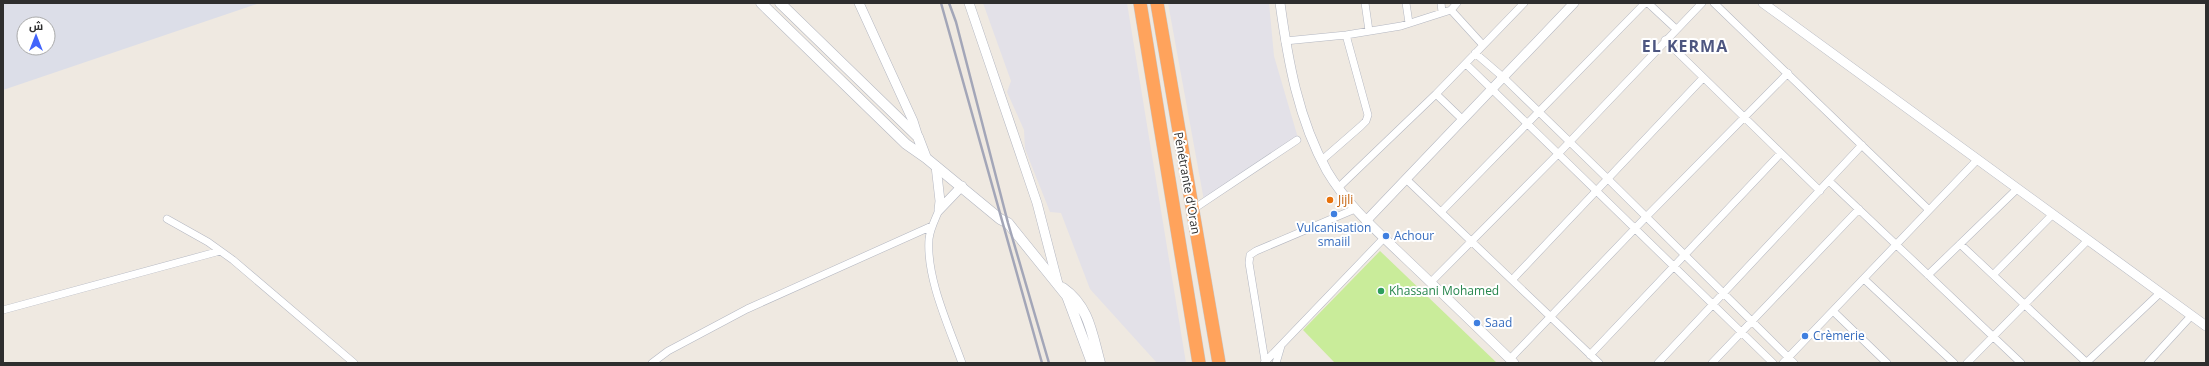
<svg xmlns="http://www.w3.org/2000/svg" width="2209" height="366" font-family="'Open Sans',Cairo,sans-serif">
  <style>
    .industrial { fill: #e3e1e8 }
    .airport { fill: #dcdee8; fill-rule: evenodd }
    .pitch { fill: #c9ec9a }
    .lines { fill: none; stroke-linecap: round; stroke-linejoin: round }
    .minor-casing { stroke: #b4b7c1; stroke-width: 8 }
    .tertiary-casing { stroke: #b4b7c1; stroke-width: 10 }
    .secondary-casing { stroke: #b4b7c1; stroke-width: 11 }
    .motorway-casing { stroke: #c9c9c9; stroke-width: 14 }
    .minor { stroke: #fff; stroke-width: 7 }
    .tertiary { stroke: #fff; stroke-width: 9 }
    .secondary { stroke: #fff; stroke-width: 10 }
    .motorway { stroke: #ffa35c; stroke-width: 13 }
    .rail { stroke: #a3a6b8; stroke-width: 2.5 }
    .food-dot { fill: #e8710a; stroke: #fff; stroke-width: 1.5 }
    .shop-dot { fill: #3f7fe0; stroke: #fff; stroke-width: 1.5 }
    .leisure-dot { fill: #2e9e5b; stroke: #fff; stroke-width: 1.5 }
    .labels { text-anchor: middle; stroke-width: 4; stroke-linejoin: round; paint-order: stroke }
    .street-label { font-size: 12px; fill: #2e2e2e; stroke: #fff }
    .food-label { font-size: 12px; fill: #c56008; stroke: #fff; text-anchor: start }
    .shop-label { font-size: 12px; fill: #366cbe; stroke: #fff; text-anchor: start }
    .leisure-label { font-size: 12px; fill: #27864d; stroke: #fff; text-anchor: start }
    .district-label { font-size: 16px; font-weight: bold; letter-spacing: 1px; fill: #4d5680; stroke: #fff }
  </style>
  <rect width="100%" height="100%" fill="#efe9e1"/>
  <path class="industrial" d="M 983,3 L 1127,3 L 1186,363 L 1157,363 L 1090,289 L 1061,213 L 1050,212 L 1025,149 L 1024,130 L 1007,92 L 1011,81 Z
    M 1168,3 L 1269,3 L 1274,56 L 1298,138 L 1205,206 Z"/>
  <path class="airport" d="M 3,3 L 260,3 L 3,90 ZM 24,24 L 48,24 L 48,48 L 24,48 Z"/>
  <path class="pitch" d="M 1380,251 L 1497,363 L 1335,363 L 1303,330 Z"/>
  <g class="lines">
    <defs>
      <path id="minor" d="M 1365,3 L 1369,31
        M 1406,3 L 1409,23
        M 1441,3 L 1442,12
        M 1648,3 L 1676,29
        M 1714,3 L 1929,210
        M 1451,10 L 1457,3
        M 1665,40 L 1820,191
        M 1285,41 L 1346,35 L 1401,26 L 1451,10 L 1482,44
        M 1475,53 L 1504,78 L 1610,181 L 1794,363
        M 1466,64 L 1773,363
        M 1436,94 L 1463,120
        M 1322,160 L 1361,126 L 1366,121 L 1368,115 L 1346,35
        M 1406,179 L 1599,363
        M 1829,181 L 2021,363
        M 1339,187 L 1436,94 L 1524,3
        M 939,210 C 935,220 930,229 929,239 C 926,278 949,327 962,363
        M 1192,210 L 1297,140
        M 1441,212 L 1645,3
        M 167,219 L 208,242 L 233,260 L 354,363
        M 1960,244 L 2087,363
        M 1928,275 L 2017,189
        M 1993,275 L 2052,215
        M 1864,279 L 1954,363
        M 1512,280 L 1703,78
        M 1431,282 L 1559,153 L 1702,3
        M 3,310 L 220,251
        M 1833,311 L 1887,363
        M 1590,355 L 1781,153
        M 1510,359 L 1646,217 L 1788,73
        M 1265,361 L 1249,263 L 1250,255 L 1256,251 L 1355,209
        M 652,363 L 668,351 L 747,309 L 932,226
        M 1264,363 L 1384,238
        M 1276,363 L 1281,346
        M 1658,363 L 1862,145
        M 1712,363 L 1859,209
        M 1783,363 L 1977,160
        M 1967,363 L 2088,240
        M 2086,363 L 2160,293
        M 2148,363 L 2191,316"/>
      <path id="tertiary" d="M 859,3 L 913,121 L 918,137
        M 969,3 L 1037,203 L 1058,284
        M 1280,3 C 1288,61 1298,119 1327,171 C 1347,205 1377,231 1405,258 C 1442,293 1478,328 1514,363
        M 1763,3 L 2206,326
        M 936,166 L 940,201 L 939,210
        M 939,210 L 962,186
        M 1366,221 L 1574,3"/>
      <path id="secondary" d="M 761,3 L 906,144 L 926,158 L 1000,219 L 1008,223 L 1067,296 L 1092,363
        M 780,3 L 918,137 L 926,158
        M 1063,288 C 1089,306 1092,334 1100,363"/>
      <path id="motorway" d="M 1140,3 L 1199,363
        M 1157,3 L 1219,363"/>
    </defs>
    <use href="#minor" class="minor-casing"/>
    <use href="#tertiary" class="tertiary-casing"/>
    <use href="#secondary" class="secondary-casing"/>
    <use href="#motorway" class="motorway-casing"/>
    <use href="#minor" class="minor"/>
    <use href="#tertiary" class="tertiary"/>
    <use href="#secondary" class="secondary"/>
    <use href="#motorway" class="motorway"/>
    <path class="rail" d="M 941,3 L 1042,363
      M 949,3 L 956,22 L 1008,223 L 1049,363"/>
  </g>
  <circle class="food-dot" cx="1330" cy="200" r="4"/>
  <g class="shop-dot">
    <circle cx="1334" cy="214" r="4"/>
    <circle cx="1386" cy="236" r="4"/>
    <circle cx="1477" cy="323" r="4"/>
    <circle cx="1805" cy="336" r="4"/>
  </g>
  <circle class="leisure-dot" cx="1381" cy="291" r="4"/>
  <g class="labels">
    <g class="street-label">
      <text transform="translate(1187 183) rotate(80)" y="4">Pénétrante d'Oran</text>
    </g>
    <g class="food-label">
      <text x="1338" y="204">Jijli</text>
    </g>
    <g class="shop-label">
      <text x="1334" y="232" text-anchor="middle">Vulcanisation<tspan x="1334" dy="14">smaiil</tspan></text>
      <text x="1394" y="240">Achour</text>
      <text x="1485" y="327">Saad</text>
      <text x="1813" y="340">Crèmerie</text>
    </g>
    <g class="leisure-label">
      <text x="1389" y="295">Khassani Mohamed</text>
    </g>
    <g class="district-label">
      <text x="1685" y="52">EL KERMA</text>
    </g>
  </g>
  <rect width="2209" height="366" fill="none" stroke="#2e2e2e" stroke-width="8"/>
  <g transform="translate(36 36)"><circle r="19" fill="#ffffff" stroke="#ababab"/>
  <path d="M0-3L7 15L0 10L-7 15Z" fill="#4264fb"/>
  <text y="-6" font-size="11" font-weight="bold" text-anchor="middle" fill="#2e2e2e">ش</text>
  </g>
</svg>
